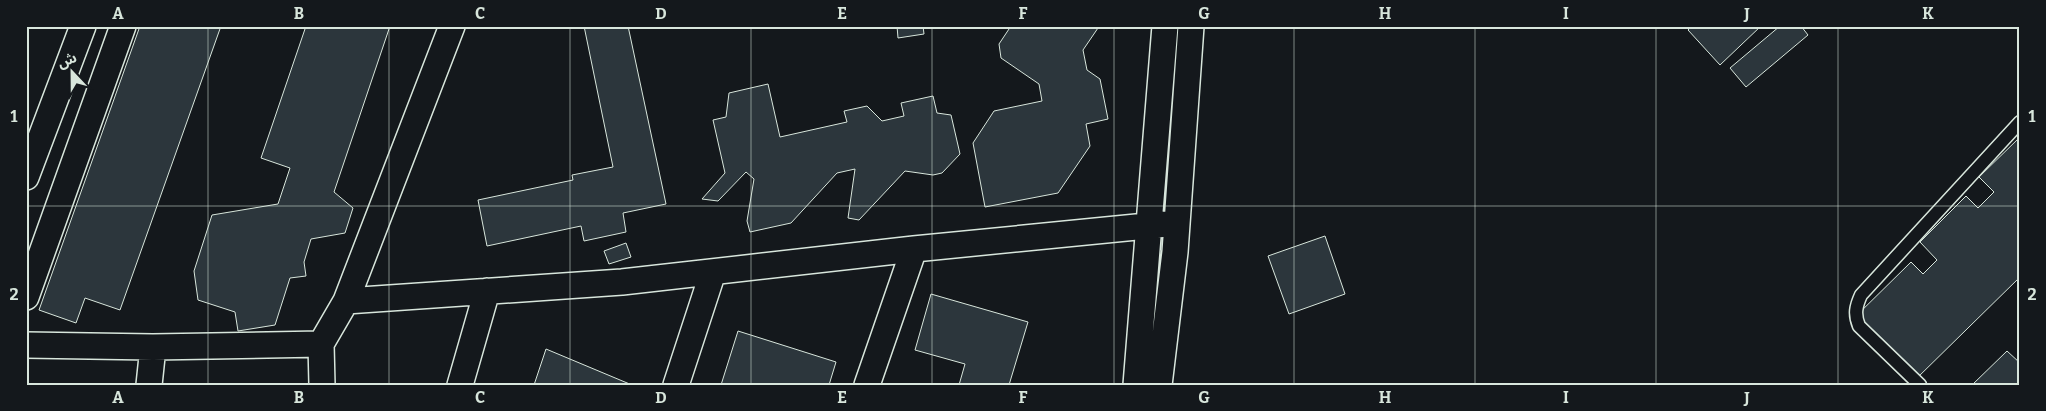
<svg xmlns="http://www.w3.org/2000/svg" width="2046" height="411" font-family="Bitter,'Noto Sans Arabic',serif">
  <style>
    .building { fill: #2c363c; stroke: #d8e6dc }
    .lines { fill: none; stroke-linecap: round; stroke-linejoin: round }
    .lane-casing { stroke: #d8e6dc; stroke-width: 15 }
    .street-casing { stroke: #d8e6dc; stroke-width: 28 }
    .lane { stroke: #14181c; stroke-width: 12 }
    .street { stroke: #14181c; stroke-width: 25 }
    .grid { fill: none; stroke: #d8e6dc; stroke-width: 1; stroke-opacity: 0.55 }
    .neatline { fill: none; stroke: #d8e6dc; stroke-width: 2 }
    .grid-label { font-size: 16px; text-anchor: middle; font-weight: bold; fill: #d8e6dc }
  </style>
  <rect width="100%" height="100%" fill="#14181c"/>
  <path class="building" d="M 140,26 L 221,26 L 120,310 L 85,298 L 76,323 L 39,310 Z
    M 306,26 L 390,26 L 334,192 L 353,208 L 345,233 L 311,239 L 304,262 L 306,276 L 290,278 L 275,325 L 238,331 L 235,312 L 198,300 L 194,271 L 212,215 L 278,204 L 290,168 L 261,158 Z
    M 584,26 L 628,26 L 666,204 L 623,213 L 626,232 L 584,241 L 581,226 L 487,246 L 478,200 L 573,180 L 572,175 L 613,167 Z
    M 897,26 L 923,26 L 924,34 L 898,38 Z
    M 1011,26 L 1097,26 L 1098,28 L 1083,50 L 1087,70 L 1100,79 L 1108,119 L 1086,124 L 1090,146 L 1058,193 L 985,207 L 973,143 L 994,111 L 1042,101 L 1039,84 L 1001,58 L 999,44 Z
    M 1692,26 L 1761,26 L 1720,65 L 1688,30 Z
    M 1780,26 L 1801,26 L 1808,35 L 1746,87 L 1730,68 Z
    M 768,84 L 780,137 L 847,122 L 844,111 L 867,106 L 882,121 L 904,116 L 901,103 L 933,96 L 937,113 L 951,115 L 960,154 L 942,173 L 933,175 L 905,171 L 859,220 L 848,218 L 855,169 L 837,173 L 791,223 L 750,232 L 747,221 L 754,179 L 746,172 L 718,201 L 702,199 L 725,173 L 713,120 L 726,117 L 729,93 Z
    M 2020,137 L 2020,277 L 1915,380 L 1894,367 L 1850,322 L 1911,262 L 1923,274 L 1937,260 L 1920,242 L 1966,196 L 1978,208 L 1994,192 L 1979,177 Z
    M 1325,236 L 1345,294 L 1289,314 L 1268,256 Z
    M 626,243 L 631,257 L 609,264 L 604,251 Z
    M 931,294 L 1028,322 L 1009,385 L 959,385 L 965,364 L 915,350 Z
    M 738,331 L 836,362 L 829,385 L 721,385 Z
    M 546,349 L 632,385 L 534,385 Z
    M 2007,351 L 2020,363 L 2020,385 L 1972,385 Z"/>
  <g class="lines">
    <defs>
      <path id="lane" d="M 1920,385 L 1859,326 C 1854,314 1856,306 1861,295 L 2020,122"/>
      <path id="street" d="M 26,177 L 83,26
        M 26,297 L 123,26
        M 346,301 L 622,282 L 914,249 L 1177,223
        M 26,345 L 153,347 L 321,344
        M 149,385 L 153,347
        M 322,385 L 321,344 L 346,301 L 452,26
        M 460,385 L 487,291
        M 676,385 L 713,272
        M 867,385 L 914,249
        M 1136,385 L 1165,26
        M 1159,385 L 1175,252 L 1191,26"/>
    </defs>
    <use href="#lane" class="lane-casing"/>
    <use href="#street" class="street-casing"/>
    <use href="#lane" class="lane"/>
    <use href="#street" class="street"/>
  </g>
  <path class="grid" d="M 208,26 L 208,385M 389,26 L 389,385M 570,26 L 570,385M 751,26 L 751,385M 932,26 L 932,385M 1114,26 L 1114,385M 1294,26 L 1294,385M 1475,26 L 1475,385M 1656,26 L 1656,385M 1838,26 L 1838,385M 26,206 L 2020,206"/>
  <rect width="2046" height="411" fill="none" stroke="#14181c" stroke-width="55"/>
  <g transform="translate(72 72) rotate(338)" stroke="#14181c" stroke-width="4" paint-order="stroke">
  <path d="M0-4L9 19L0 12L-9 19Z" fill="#d8e6dc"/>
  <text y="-8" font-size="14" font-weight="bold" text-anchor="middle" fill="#d8e6dc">ش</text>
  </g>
  <rect x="28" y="28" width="1990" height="356" class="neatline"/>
  <g class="grid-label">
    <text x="118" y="19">A</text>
    <text x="299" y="19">B</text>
    <text x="480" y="19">C</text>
    <text x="661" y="19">D</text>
    <text x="842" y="19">E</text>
    <text x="1023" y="19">F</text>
    <text x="1204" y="19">G</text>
    <text x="1385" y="19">H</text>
    <text x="1566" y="19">I</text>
    <text x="1747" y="19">J</text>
    <text x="1928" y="19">K</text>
    <text x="14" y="122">1</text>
    <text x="2032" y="122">1</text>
    <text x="14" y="300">2</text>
    <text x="2032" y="300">2</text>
    <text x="118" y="403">A</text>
    <text x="299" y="403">B</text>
    <text x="480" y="403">C</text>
    <text x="661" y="403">D</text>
    <text x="842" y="403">E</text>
    <text x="1023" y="403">F</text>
    <text x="1204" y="403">G</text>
    <text x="1385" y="403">H</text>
    <text x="1566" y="403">I</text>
    <text x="1747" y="403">J</text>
    <text x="1928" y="403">K</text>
  </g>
</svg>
